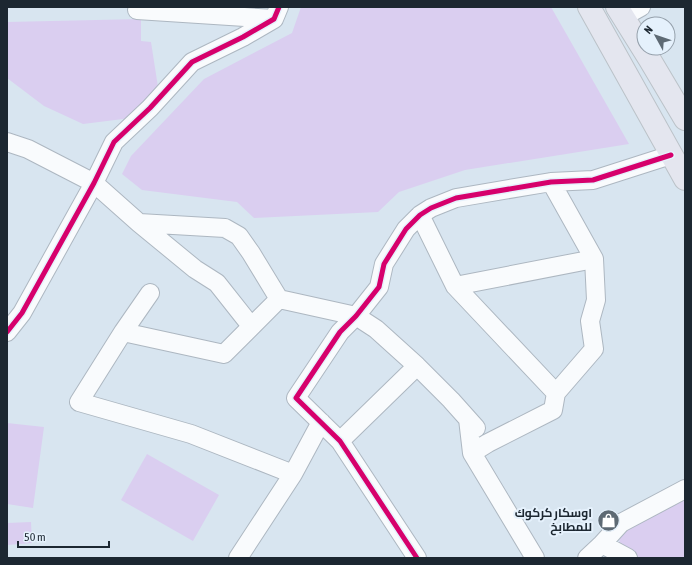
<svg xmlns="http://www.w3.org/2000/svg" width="692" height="565" font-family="'Asap Condensed',Cairo,sans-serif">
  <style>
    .green { fill: #dacef0 }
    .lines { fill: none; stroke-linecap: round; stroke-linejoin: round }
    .minor-casing { stroke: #adb7c1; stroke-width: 20 }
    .major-casing { stroke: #bbc2c8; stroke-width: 24 }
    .minor { stroke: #f9fbfd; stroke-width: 18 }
    .major { stroke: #e4e6ef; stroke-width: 22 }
    .cycleway-casing { stroke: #e5f1fc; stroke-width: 8 }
    .cycleway { stroke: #d6006c; stroke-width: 5 }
    .labels { text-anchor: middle; stroke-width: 4; stroke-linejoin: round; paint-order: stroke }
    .poi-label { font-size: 12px; font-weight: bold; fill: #1c2731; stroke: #e5f1fc; text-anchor: end }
  </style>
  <rect width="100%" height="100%" fill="#d8e5f0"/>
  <path class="green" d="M 301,7 L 551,7 L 629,144 L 465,170 L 399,192 L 378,212 L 254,218 L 237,202 L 142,190 L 122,174 L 131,156 L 204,79 L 292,33 Z
    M 141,19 L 141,41 L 151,42 L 158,87 L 131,118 L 83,124 L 44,106 L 7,78 L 7,22 Z
    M 7,423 L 44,427 L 33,508 L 7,504 Z
    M 147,454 L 219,495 L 193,541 L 121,500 Z
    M 685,498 L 685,558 L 640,558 L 621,550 L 619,544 L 620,538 L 626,530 Z
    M 31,522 L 32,543 L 7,545 L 7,523 Z"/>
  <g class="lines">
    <defs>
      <path id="minor" d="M 137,10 L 274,19
        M 623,17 L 641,7
        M 7,142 L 28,149 L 94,183 L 139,223 L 195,269 L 217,283 L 251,326
        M 420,215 L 455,286 L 556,393
        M 139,223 L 225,228 L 239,236 L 251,253 L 279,299
        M 455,286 L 594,259
        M 150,293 L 123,332 L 79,402 L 191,434 L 293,474
        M 7,332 L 22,313 L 94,183 L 114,142 L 150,108 L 192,62 L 243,37 L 274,19 L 279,7
        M 123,332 L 224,354 L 279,299 L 356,316 L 376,329 L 417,366 L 340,441
        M 417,366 L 451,400 L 476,428
        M 468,419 L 472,453 L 535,558
        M 472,453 L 488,443 L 553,410 L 556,393 L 594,349 L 590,321 L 596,300 L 594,259 L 551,182
        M 602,544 L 628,558
        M 238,558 L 293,474 L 321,422
        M 417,558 L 340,441 L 296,398 L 340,332 L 356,316 L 379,287 L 384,264 L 406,229 L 420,215 L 431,208 L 456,198 L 551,182 L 593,180 L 671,155
        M 587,558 L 602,544 L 621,523 L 685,489"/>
      <path id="major" d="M 589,7 L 685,179
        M 617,7 L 650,60 L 685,119"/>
    </defs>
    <use href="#minor" class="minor-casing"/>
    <use href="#major" class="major-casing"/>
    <use href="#minor" class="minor"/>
    <use href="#major" class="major"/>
    <defs>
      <path id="cycleway" d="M 7,332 L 22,313 L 94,183 L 114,142 L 150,108 L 192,62 L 243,37 L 274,19 L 279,7
        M 417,558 L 340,441 L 296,398 L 340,332 L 356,316 L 379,287 L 384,264 L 406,229 L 420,215 L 431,208 L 456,198 L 551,182 L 593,180 L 671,155"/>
    </defs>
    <use href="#cycleway" class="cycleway-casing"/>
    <use href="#cycleway" class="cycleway"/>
  </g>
  <defs>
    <symbol id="shop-disc" viewBox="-11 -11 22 22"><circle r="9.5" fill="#5e6a74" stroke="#e5f1fc"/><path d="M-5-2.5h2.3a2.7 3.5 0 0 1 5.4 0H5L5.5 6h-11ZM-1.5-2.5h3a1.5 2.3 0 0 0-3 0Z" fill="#fff"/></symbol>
  </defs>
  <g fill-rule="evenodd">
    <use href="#shop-disc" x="596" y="508" width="25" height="25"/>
  </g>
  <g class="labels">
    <g class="poi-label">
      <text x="592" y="517">اوسكار كركوك<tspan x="592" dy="14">للمطابخ</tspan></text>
    </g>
  </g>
  <rect width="692" height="565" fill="none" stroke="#1c2731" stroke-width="16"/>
  <g transform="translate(656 36) rotate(310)"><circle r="19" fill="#e5f1fc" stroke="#95a0ab"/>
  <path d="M0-3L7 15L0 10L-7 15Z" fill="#5e6a74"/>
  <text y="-6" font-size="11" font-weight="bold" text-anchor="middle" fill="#1c2731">N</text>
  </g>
  <path d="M18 541v6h91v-6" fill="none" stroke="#1c2731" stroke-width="2"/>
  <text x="24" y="541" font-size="12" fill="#1c2731" stroke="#e5f1fc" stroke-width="3" paint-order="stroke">50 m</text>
</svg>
